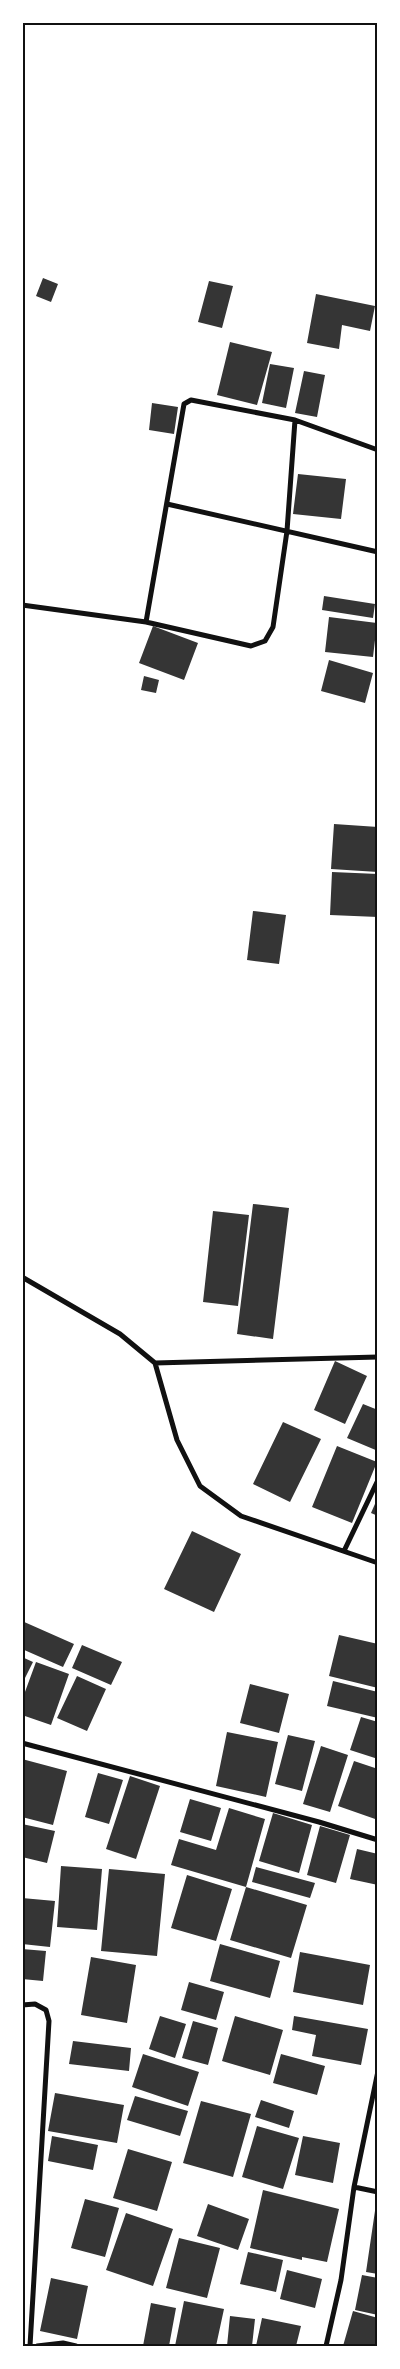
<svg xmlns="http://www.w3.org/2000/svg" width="400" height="2369" font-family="Karla,sans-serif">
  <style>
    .building { fill: #353535 }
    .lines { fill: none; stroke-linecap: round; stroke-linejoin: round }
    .minor { stroke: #111; stroke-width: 5 }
    .neatline { fill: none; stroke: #111; stroke-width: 2 }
  </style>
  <rect width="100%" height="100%" fill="#fff"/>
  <path class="building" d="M 43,278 L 58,284 L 51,302 L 36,296 Z
    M 209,281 L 233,286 L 222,328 L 198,322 Z
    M 316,294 L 375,306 L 370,331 L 342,325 L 339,349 L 307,343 Z
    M 230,342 L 272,352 L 257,405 L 217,395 Z
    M 270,364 L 294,368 L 286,408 L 262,403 Z
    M 304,371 L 325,375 L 317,417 L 295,413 Z
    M 152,403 L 178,407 L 174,434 L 149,430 Z
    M 298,474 L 346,479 L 341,519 L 293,514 Z
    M 324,596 L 375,604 L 373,618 L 322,610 Z
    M 329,617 L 377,623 L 373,657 L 325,652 Z
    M 153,626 L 198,643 L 184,680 L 139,663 Z
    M 329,660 L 373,673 L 365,703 L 321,691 Z
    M 144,676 L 159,680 L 156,693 L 141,690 Z
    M 334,824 L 378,827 L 378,872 L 331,869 Z
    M 332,872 L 378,874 L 378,917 L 330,915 Z
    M 253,911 L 286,915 L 279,964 L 247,960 Z
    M 253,1204 L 289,1208 L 273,1339 L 237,1334 Z
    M 213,1211 L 249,1215 L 238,1306 L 203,1302 Z
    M 335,1361 L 367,1376 L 345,1424 L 314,1410 Z
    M 363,1404 L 378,1410 L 378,1451 L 347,1438 Z
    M 283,1422 L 321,1439 L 290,1502 L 253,1484 Z
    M 337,1446 L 377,1462 L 352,1523 L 312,1507 Z
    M 378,1497 L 378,1516 L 371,1513 Z
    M 192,1531 L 241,1554 L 214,1612 L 164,1589 Z
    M 22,1621 L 74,1644 L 63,1667 L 22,1649 Z
    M 339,1635 L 378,1644 L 378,1688 L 329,1676 Z
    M 82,1645 L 122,1662 L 111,1685 L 72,1668 Z
    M 22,1657 L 33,1662 L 22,1684 Z
    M 36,1662 L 69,1674 L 51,1725 L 22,1715 L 22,1700 Z
    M 77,1676 L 106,1689 L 87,1731 L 57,1718 Z
    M 333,1681 L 378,1692 L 378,1718 L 327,1706 Z
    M 250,1684 L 289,1694 L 279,1733 L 240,1723 Z
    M 361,1717 L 378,1722 L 378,1759 L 350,1750 Z
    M 227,1732 L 278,1742 L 266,1797 L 216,1786 Z
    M 288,1735 L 315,1741 L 302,1791 L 275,1784 Z
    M 321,1746 L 348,1755 L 330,1812 L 303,1804 Z
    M 22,1759 L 67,1771 L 53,1825 L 22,1817 Z
    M 354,1761 L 378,1769 L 378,1820 L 338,1806 Z
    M 98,1773 L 123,1780 L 109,1824 L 85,1817 Z
    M 130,1776 L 160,1786 L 136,1859 L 106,1849 Z
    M 190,1799 L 221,1808 L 211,1841 L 180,1832 Z
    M 229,1808 L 265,1819 L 246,1887 L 171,1865 L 179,1839 L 216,1850 Z
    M 273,1813 L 312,1825 L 299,1873 L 259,1861 Z
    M 22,1824 L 55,1831 L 47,1863 L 22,1857 Z
    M 320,1826 L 350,1835 L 336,1883 L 307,1875 Z
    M 357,1849 L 378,1854 L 378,1885 L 350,1879 Z
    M 61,1866 L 102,1869 L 97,1930 L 57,1927 Z
    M 256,1867 L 315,1883 L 310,1898 L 252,1882 Z
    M 109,1869 L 165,1874 L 157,1956 L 101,1951 Z
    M 187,1875 L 232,1889 L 216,1941 L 171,1928 Z
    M 246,1887 L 307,1905 L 291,1958 L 230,1940 Z
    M 22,1898 L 55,1901 L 50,1947 L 22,1944 Z
    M 220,1944 L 280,1961 L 270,1998 L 210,1981 Z
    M 22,1949 L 46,1951 L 43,1981 L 22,1979 Z
    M 300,1952 L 370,1965 L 363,2005 L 293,1992 Z
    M 91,1957 L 136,1965 L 127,2023 L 81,2015 Z
    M 189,1982 L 224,1992 L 216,2020 L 181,2010 Z
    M 160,2016 L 186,2024 L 175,2058 L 149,2049 Z
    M 235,2016 L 283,2030 L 270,2075 L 222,2061 Z
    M 294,2016 L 368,2029 L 361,2065 L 312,2056 L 316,2035 L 292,2030 Z
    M 193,2021 L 218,2028 L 208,2065 L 182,2058 Z
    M 73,2041 L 131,2048 L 129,2071 L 69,2064 Z
    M 143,2054 L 199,2072 L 188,2106 L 132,2087 Z
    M 281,2054 L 325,2066 L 317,2095 L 273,2083 Z
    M 55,2093 L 124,2105 L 117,2143 L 48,2131 Z
    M 135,2096 L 188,2111 L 180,2136 L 127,2120 Z
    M 261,2100 L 294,2111 L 289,2128 L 255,2117 Z
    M 201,2101 L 251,2114 L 233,2177 L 183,2163 Z
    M 257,2126 L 299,2138 L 283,2189 L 242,2177 Z
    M 52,2136 L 98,2145 L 93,2170 L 48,2161 Z
    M 303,2136 L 340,2143 L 333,2183 L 295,2175 Z
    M 128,2149 L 172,2162 L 157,2211 L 113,2198 Z
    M 263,2190 L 339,2209 L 327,2262 L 302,2257 L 302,2260 L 250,2248 Z
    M 85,2199 L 119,2208 L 105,2257 L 71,2248 Z
    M 208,2204 L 249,2219 L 238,2250 L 197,2236 Z
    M 376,2204 L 378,2204 L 378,2274 L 366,2272 Z
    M 126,2213 L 173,2229 L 153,2286 L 106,2270 Z
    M 179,2238 L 220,2248 L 207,2298 L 166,2288 Z
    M 248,2252 L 283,2260 L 276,2292 L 240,2284 Z
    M 287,2270 L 322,2279 L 315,2308 L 280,2299 Z
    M 362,2275 L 378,2278 L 378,2315 L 355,2310 Z
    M 51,2278 L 88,2286 L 77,2339 L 40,2331 Z
    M 184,2301 L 224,2309 L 216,2346 L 175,2346 Z
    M 151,2303 L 176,2308 L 169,2346 L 143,2346 Z
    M 353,2311 L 378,2318 L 378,2346 L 343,2346 Z
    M 230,2316 L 255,2319 L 252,2346 L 227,2346 Z
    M 262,2318 L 301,2326 L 296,2346 L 256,2346 Z"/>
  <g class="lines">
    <path class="minor" d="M 167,504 L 378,552
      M 22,605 L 146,622 L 184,404 L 191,400 L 295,420 L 378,450
      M 146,622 L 251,646 L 265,641 L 273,627 L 287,531 L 295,420
      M 22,1277 L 120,1334 L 155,1363 L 177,1440 L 200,1486 L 241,1516 L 378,1563
      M 155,1363 L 378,1357
      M 344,1551 L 378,1480
      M 22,1743 L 319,1822 L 378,1840
      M 22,2005 L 35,2004 L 46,2010 L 49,2021 L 30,2346
      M 354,2187 L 378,2192
      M 37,2346 L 63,2343 L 76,2346
      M 326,2346 L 341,2280 L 354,2187 L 378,2071"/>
  </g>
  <rect width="400" height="2369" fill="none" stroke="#ffffff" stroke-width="48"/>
  <rect x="24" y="24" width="352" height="2321" class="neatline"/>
</svg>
